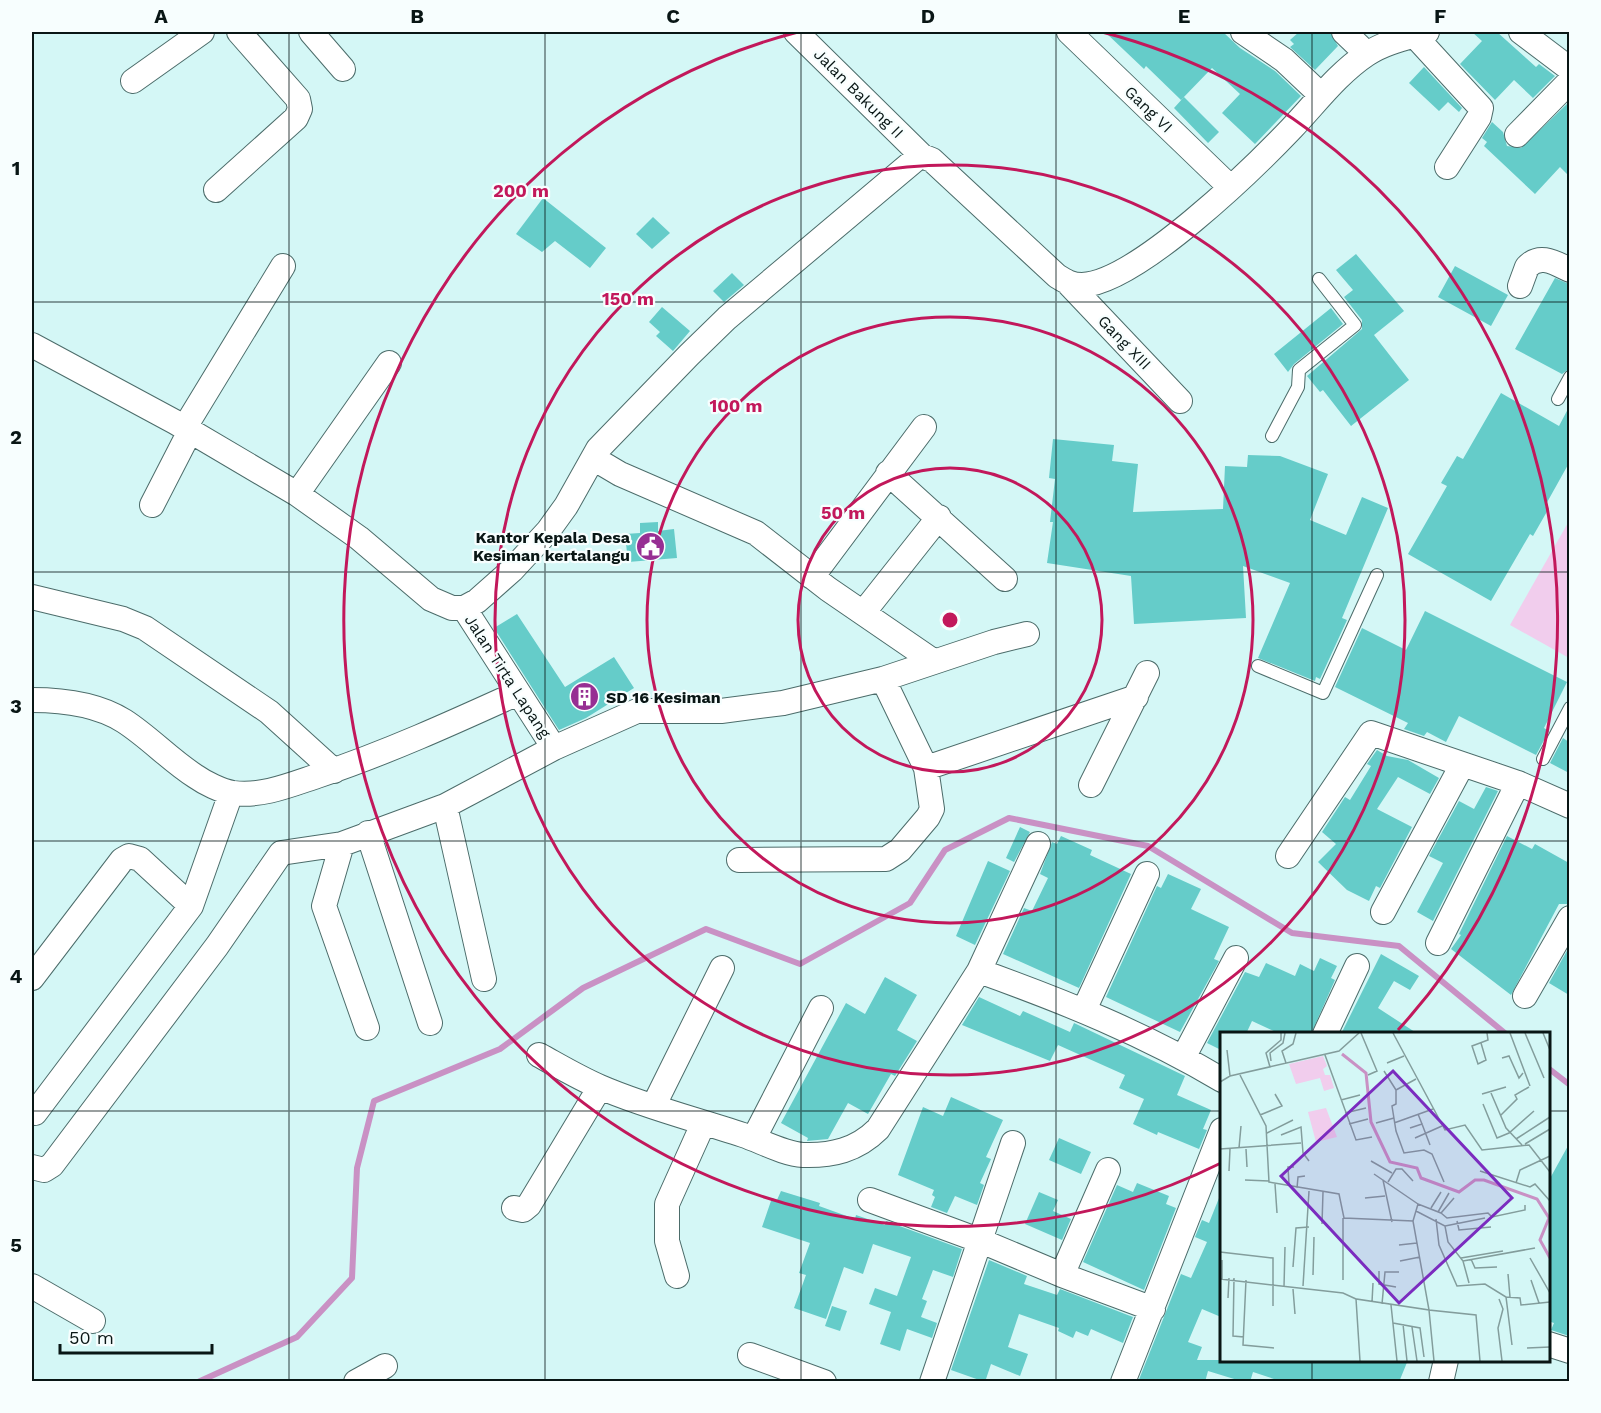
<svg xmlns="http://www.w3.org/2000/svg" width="1601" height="1413" font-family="'Work Sans',sans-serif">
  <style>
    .green { fill: #f1cded }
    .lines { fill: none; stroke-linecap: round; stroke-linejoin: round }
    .stream { stroke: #c991c4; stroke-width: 6 }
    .building { fill: #65ccc9 }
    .lane-casing { stroke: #4c6c6a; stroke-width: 14 }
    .street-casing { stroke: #4c6c6a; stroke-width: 26 }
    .lane { stroke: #fff; stroke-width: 12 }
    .street { stroke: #fff; stroke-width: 24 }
    .grid { fill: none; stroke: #091615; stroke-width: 1.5; stroke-opacity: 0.55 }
    .ring { fill: none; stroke: #c2185b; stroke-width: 3 }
    .labels { text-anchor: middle; stroke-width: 4.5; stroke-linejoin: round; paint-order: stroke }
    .street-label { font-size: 16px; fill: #091615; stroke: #f7fefe }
    .poi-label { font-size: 16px; font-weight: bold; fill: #091615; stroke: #f7fefe; text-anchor: end }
    .inset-river { fill: none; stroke: #c991c4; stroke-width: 3 }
    .inset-road { fill: none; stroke: #839d9c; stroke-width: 1.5 }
    .view { fill: #7b2cbf; fill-opacity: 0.15; stroke: #7b2cbf; stroke-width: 3 }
    .inset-edge { fill: none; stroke: #091615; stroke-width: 3 }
    .centre { fill: #c2185b; stroke: #f7fefe; stroke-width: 3 }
    .ring-label { font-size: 18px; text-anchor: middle; font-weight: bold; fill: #c2185b; stroke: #f7fefe; stroke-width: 4.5; stroke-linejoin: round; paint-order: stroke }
    .neatline { fill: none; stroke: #091615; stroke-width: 2 }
    .grid-label { font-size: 20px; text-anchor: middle; font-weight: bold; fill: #091615 }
  </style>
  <rect width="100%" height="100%" fill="#d4f7f6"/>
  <path class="green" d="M 1569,521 L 1569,658 L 1510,625 Z"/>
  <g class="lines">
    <path class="stream" d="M 1548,1068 L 1570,1085
      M 198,1382 L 297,1337 L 352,1278 L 357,1168 L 374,1101 L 500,1049 L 583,988 L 706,929 L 800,964 L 910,903 L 945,850 L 1009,818 L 1148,846 L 1292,933 L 1399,946 L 1506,1034"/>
  </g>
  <path class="building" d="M 1105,32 L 1223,32 L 1240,48 L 1275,71 L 1301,96 L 1255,144 L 1222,113 L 1240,94 L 1212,68 L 1181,100 L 1146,66 L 1144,69 Z
    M 1299,32 L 1330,32 L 1338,46 L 1315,70 L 1290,47 L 1294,44 L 1290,40 Z
    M 1472,32 L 1497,32 L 1536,67 L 1539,64 L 1555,76 L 1533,98 L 1514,80 L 1495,100 L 1460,64 L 1482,41 Z
    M 1424,67 L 1462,108 L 1459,112 L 1448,102 L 1439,111 L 1409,83 Z
    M 1184,97 L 1219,132 L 1208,143 L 1174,108 Z
    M 1569,102 L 1569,176 L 1560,167 L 1535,194 L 1484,146 L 1487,142 L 1482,138 L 1492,122 L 1503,132 L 1507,146 L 1521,148 Z
    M 543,198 L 606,248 L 590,268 L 555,241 L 542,252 L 516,234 Z
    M 653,217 L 670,233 L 652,249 L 636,234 Z
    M 1356,254 L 1404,311 L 1374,335 L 1409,380 L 1351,426 L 1323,390 L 1320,392 L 1307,376 L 1362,329 L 1362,320 L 1344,297 L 1353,290 L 1336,270 Z
    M 1455,266 L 1508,295 L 1491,326 L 1438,297 Z
    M 732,273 L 744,285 L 724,302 L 713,291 Z
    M 1555,278 L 1569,284 L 1569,369 L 1562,374 L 1515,349 Z
    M 662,307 L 690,331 L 673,351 L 656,336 L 660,332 L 649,322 Z
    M 1331,308 L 1343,324 L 1294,364 L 1288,372 L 1274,354 Z
    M 1501,393 L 1559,426 L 1569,407 L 1569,463 L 1545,506 L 1549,508 L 1533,536 L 1530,534 L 1491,601 L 1408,554 L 1447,486 L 1441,483 L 1457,456 L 1463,459 Z
    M 1053,439 L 1114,445 L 1112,461 L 1138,464 L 1133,512 L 1223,509 L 1225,466 L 1247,467 L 1248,455 L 1280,456 L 1328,474 L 1310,520 L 1346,535 L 1362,497 L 1388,508 L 1342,618 L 1347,620 L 1320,679 L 1316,677 L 1315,681 L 1258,658 L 1290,583 L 1243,566 L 1246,618 L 1134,624 L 1131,576 L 1047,563 L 1053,522 L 1050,522 L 1055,479 L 1049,478 Z
    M 658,522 L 658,531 L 674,529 L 677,558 L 628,562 L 625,534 L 640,533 L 640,523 Z
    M 1425,611 L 1567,682 L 1544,728 L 1549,731 L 1536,755 L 1459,716 L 1446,742 L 1427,732 L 1424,736 L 1404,729 L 1408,723 L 1335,687 L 1362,628 L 1406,650 Z
    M 517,614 L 565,687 L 614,657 L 634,688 L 586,718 L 559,730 L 494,628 Z
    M 1563,738 L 1569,742 L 1569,773 L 1550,763 Z
    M 1377,750 L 1387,756 L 1408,760 L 1439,778 L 1430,794 L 1398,777 L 1377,809 L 1412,827 L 1380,888 L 1376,886 L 1369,901 L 1347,890 L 1318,862 L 1336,844 L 1322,832 L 1345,797 L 1350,800 L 1371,766 L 1367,764 Z
    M 1486,787 L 1498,791 L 1433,921 L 1417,912 L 1443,863 L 1429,856 L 1459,801 L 1474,809 Z
    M 1020,827 L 1030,832 L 1014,862 L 1006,858 Z
    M 1061,836 L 1092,850 L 1090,855 L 1131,874 L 1079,988 L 1003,954 L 1024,908 L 1032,911 L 1048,878 L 1040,874 L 1052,842 L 1057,844 Z
    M 1507,836 L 1532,849 L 1535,844 L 1569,863 L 1569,904 L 1559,904 L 1511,995 L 1451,949 L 1461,935 L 1459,934 Z
    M 988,861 L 1010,871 L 975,945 L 956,936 Z
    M 1168,874 L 1201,889 L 1191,909 L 1229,927 L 1214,959 L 1219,961 L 1180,1032 L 1106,997 L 1157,886 L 1161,888 Z
    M 1569,947 L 1569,995 L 1549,983 Z
    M 1381,954 L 1419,976 L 1410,990 L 1394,981 L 1378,1008 L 1418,1034 L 1341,1034 Z
    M 1320,958 L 1337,966 L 1331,978 L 1335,980 L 1311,1034 L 1280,1034 L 1252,1021 L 1246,1034 L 1221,1034 L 1221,1050 L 1207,1043 L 1245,972 L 1259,977 L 1266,963 L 1295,976 L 1300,964 L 1314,971 Z
    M 885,977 L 917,995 L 897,1030 L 917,1041 L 895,1076 L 891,1074 L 868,1114 L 848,1103 L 828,1139 L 807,1141 L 808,1138 L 781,1123 L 846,1003 L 865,1014 Z
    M 979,997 L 1020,1016 L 1023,1011 L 1070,1032 L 1074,1023 L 1185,1076 L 1177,1095 L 1211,1110 L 1203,1129 L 1207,1130 L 1199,1149 L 1158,1132 L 1157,1135 L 1133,1124 L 1144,1099 L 1119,1088 L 1125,1075 L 1058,1045 L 1050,1061 L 962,1025 Z
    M 951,1097 L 1003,1120 L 986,1157 L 991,1159 L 980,1183 L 984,1185 L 977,1205 L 955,1196 L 947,1213 L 931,1207 L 935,1197 L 932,1195 L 934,1190 L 898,1175 L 923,1107 L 943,1116 Z
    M 1059,1138 L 1091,1152 L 1081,1174 L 1049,1160 Z
    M 1569,1144 L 1569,1336 L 1551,1330 L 1554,1323 L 1548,1321 L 1548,1182 Z
    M 1137,1183 L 1169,1196 L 1166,1204 L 1176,1208 L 1144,1290 L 1083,1262 L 1117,1185 L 1133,1192 Z
    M 781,1191 L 820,1203 L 819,1206 L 855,1219 L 856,1215 L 885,1225 L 886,1221 L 962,1249 L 953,1277 L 933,1270 L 922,1299 L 927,1301 L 921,1317 L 937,1323 L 932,1338 L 907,1329 L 900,1351 L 880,1344 L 891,1312 L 869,1304 L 875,1288 L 897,1296 L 911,1257 L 873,1244 L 863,1274 L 844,1267 L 826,1319 L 794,1308 L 806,1275 L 799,1273 L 810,1243 L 762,1227 L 772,1198 L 777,1200 Z
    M 1039,1192 L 1058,1200 L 1053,1211 L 1071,1219 L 1062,1240 L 1025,1224 Z
    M 1221,1193 L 1221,1317 L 1202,1309 L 1188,1342 L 1202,1347 L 1197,1360 L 1408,1360 L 1399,1382 L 1283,1382 L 1253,1372 L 1250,1382 L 1244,1382 L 1208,1371 L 1205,1382 L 1138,1382 L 1181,1274 L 1191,1278 L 1207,1242 L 1195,1237 L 1202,1220 L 1209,1223 Z
    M 989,1260 L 1027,1276 L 1024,1284 L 1057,1295 L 1060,1289 L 1133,1317 L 1123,1343 L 1091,1329 L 1088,1336 L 1076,1331 L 1073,1338 L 1058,1331 L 1059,1328 L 1019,1314 L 1008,1347 L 1028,1354 L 1020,1376 L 991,1364 L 985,1382 L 951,1370 Z
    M 832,1306 L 847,1311 L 840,1331 L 825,1326 Z"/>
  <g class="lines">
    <defs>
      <path id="lane" d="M 1558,399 L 1570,377
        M 1272,436 L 1298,387 L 1299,370 L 1355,325 L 1319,279
        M 1258,666 L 1323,693 L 1377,575
        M 1543,759 L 1570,708"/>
      <path id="street" d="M 311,32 L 343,69
        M 796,32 L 922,156
        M 1069,32 L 1229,186
        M 1243,32 L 1284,60 L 1321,95
        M 1344,32 L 1367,54
        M 1521,32 L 1570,69
        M 1414,35 L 1481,108 L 1479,117 L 1447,167
        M 133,81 L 202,32
        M 1517,135 L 1570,81
        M 216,190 L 296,118 L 300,109 L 298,99 L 239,32
        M 1069,284 L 1180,401
        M 1520,286 L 1527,267 C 1540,253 1555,263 1570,270
        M 32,345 L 175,422 L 297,494 L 359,538 L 431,599 L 452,608 L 464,608 L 477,601 L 512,570 L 548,531 L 566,506 L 598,449 L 689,355 L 727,318 L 916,159 L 922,156 L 932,160 L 1057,276 C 1065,281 1071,285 1082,285 C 1136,283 1253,169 1292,128 C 1316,103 1337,74 1367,54 C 1385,42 1406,38 1427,32
        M 185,427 L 283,266
        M 593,458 L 620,474 L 756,533 L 828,589 L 933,661
        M 888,473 L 1005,579
        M 297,494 L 389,363
        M 152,505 L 190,431
        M 812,577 L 924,427
        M 32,597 L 123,619 L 145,628 L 269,712 L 334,771
        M 863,613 L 939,517
        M 32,700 C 62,700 97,704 124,721 C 149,737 170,760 195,776 C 205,783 221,791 233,793 C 261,797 290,785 317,776 C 386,753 452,723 518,693
        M 554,748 L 637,711 L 721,711 L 783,703 L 883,679 L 994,642 L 1027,634
        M 926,768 L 1136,697
        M 1091,785 L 1147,673
        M 445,806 L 484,979
        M 368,833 L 430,1023
        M 1288,856 L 1371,733 L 1518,783 L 1570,806
        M 739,860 L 886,859 L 900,850 L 928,817 L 932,809 L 926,768 L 883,679
        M 1383,912 L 1462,765
        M 1438,943 L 1518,783
        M 979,971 L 1038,844
        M 32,978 L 122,860 L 129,856 L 140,859 L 191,906
        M 1525,996 L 1570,918
        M 1084,1010 L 1147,874
        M 367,1028 L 324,906 L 342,844 L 445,806 L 554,748 L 464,608
        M 1325,1034 L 1357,966
        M 539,1055 C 559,1066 579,1078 600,1087 C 646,1107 695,1119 743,1135 C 761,1141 784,1154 803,1155 C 832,1156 857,1150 878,1129 L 979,971 C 1063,1001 1145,1034 1222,1080
        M 1183,1058 L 1236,958
        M 654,1105 L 722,968
        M 35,1113 L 191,906 L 231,793
        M 754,1138 L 821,1008
        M 32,1167 L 44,1170 L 52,1165 L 217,946 L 281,853 L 342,844
        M 1108,1170 L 1062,1275 L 1153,1309
        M 870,1200 L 981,1241 L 1062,1275
        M 514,1208 L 523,1210 L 529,1205 L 600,1087
        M 677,1276 L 667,1241 L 667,1204 L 703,1124
        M 32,1286 L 93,1321
        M 1548,1344 L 1570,1351
        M 750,1355 L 824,1382
        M 356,1382 L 385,1366
        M 932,1382 L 1013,1143
        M 1123,1382 L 1222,1130
        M 1441,1382 L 1446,1360"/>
    </defs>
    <use href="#lane" class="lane-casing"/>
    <use href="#street" class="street-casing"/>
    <use href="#lane" class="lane"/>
    <use href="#street" class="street"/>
  </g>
  <path class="grid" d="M 289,32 L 289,1382M 545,32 L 545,1382M 801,32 L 801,1382M 1056,32 L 1056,1382M 1312,32 L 1312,1034M 32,302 L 1570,302M 32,572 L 1570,572M 32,841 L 1570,841M 32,1111 L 1222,1111M 1548,1111 L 1570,1111M 1312,1360 L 1312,1382"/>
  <g class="ring">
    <circle cx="950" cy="620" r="152"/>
    <circle cx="950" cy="620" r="303"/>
    <circle cx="950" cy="620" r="455"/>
    <path d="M1221 1163A607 607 0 1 1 798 32M1102 32A607 607 0 0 1 1398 1030"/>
  </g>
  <defs>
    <symbol id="civic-disc" viewBox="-11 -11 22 22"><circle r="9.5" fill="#972f93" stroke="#f7fefe"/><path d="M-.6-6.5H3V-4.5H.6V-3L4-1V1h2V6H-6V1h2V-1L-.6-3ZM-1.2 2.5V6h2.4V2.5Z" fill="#fff"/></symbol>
    <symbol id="building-disc" viewBox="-11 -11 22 22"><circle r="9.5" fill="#972f93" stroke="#f7fefe"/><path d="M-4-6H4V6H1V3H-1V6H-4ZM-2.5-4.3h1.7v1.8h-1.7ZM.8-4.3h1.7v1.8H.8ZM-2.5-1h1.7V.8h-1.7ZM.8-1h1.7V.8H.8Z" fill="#fff"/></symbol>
  </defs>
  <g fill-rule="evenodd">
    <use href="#civic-disc" x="634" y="530" width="33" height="33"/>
    <use href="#building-disc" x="568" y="680" width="33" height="33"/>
  </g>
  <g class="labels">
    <g class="street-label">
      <text transform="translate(859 93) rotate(45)" y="6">Jalan Bakung II</text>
      <text transform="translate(1149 109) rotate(44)" y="6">Gang VI</text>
      <text transform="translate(1125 342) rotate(46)" y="6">Gang XIII</text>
      <text transform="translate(508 676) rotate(57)" y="6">Jalan Tirta Lapang</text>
    </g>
    <g class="poi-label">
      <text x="630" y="543">Kantor Kepala Desa<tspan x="630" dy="18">Kesiman kertalangu</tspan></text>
      <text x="606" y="703" text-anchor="start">SD 16 Kesiman</text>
    </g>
  </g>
  <g transform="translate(1220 1032)">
    <rect width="330" height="330" fill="#d4f7f6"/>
    <path d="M 103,24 L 107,34 L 103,37 L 105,43 L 110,43 L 114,56 L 104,59 L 100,46 L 76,52 L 69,32 ZM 106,76 L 117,105 L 96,110 L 88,80 Z" fill="#f1cded"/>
    <path class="inset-river" d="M 122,22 L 146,41 L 151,90 L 170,130 L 197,136 L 201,146 L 239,160 L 255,148 L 264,148 L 317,167 L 329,186 L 320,208 L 330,226"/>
    <path class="inset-road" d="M 141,1 L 157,39 L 148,43M 173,1 L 225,98 L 245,93 L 262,118 L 309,113 L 330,140M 290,1 L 310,54M 305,1 L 324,46M 323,1 L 330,18M 261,11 L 266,28 L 258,32 L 252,14 L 268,8 L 267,1M 7,18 L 10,44M 105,23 L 136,108 L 152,105M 282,26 L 289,24 L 299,46 L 303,41M 51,29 L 50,21 L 63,11 L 65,1M 66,31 L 62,19 L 73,12 L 76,1M 167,31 L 184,24M 50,35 L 46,21 L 61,8 L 61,1M 164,39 L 176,58M 20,43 L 46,94 L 49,150 L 119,162 L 124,186 L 193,189 L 209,278 L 256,283 L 260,329M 196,47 L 176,58 L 176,72 L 172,74 L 176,99 L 184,121 L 204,118 L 212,122 L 224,150M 0,50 L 10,44 L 119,19 L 139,1M 271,61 L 286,96 L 302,113M 262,62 L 286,55M 121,68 L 140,63M 263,72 L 277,106 L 289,101 L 314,79M 125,81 L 146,76M 40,83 L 62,74 L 55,62M 281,83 L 297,67 L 295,63 L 309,55M 156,91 L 174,86M 174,91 L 213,77M 129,92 L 148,87M 202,92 L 210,113M 190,96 L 202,92 L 198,82M 47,101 L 73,88M 61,103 L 81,95 L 83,121 L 89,129M 195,106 L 222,94M 296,107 L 330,85M 305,112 L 330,97M 19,116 L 21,94M 0,117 L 81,111M 26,117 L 27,135M 151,129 L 172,141M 9,139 L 10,117M 260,139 L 310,155 L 315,152 L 330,169M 154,142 L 198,172M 25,148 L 49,149M 163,148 L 172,190M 168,150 L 176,137 L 182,137 L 193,149M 296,151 L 300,138 L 330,124M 55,152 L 57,181M 69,152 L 68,135 L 74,135M 77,156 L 78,145 L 85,144M 145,166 L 165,164M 211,176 L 221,160M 196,179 L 225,194 L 228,210 L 243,229 L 249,251M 218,180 L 229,161M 221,181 L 227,186 L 268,181 L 272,185 L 305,178 L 305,173M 216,187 L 219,213 L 237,254 L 265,252 L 286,265 L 292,313M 193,189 L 198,172 L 221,181 L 234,166M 237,189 L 239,198 L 271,195M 102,192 L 103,160M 225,194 L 265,186M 179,213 L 197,211M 0,220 L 53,226 L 53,274M 241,226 L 283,219M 310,226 L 330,261M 251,227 L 255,236 L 277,235M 2,228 L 2,247M 180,229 L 200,225M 243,229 L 315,216M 73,235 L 76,196 L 89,195M 159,239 L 159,252 L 176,255M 288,242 L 290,265M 93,243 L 94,205M 14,246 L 13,304 L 24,305M 0,247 L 123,261 L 136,267M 26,248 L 23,313 L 54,316M 123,248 L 123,186M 311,248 L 319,271M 83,254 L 89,159M 64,255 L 65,215M 73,257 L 75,282M 286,265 L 300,266 L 301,273 L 330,270M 8,266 L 9,246M 279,267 L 283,277 L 278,296 L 282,329M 152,270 L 153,251M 162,272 L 165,240 L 179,240M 171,273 L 177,329M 173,291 L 200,296 L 204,325M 183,292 L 187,329M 192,295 L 197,329M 307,316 L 330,315M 140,329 L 136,267 L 209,278 L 214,329"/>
    <path class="view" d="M 173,39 L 292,166 L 179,271 L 61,144 Z"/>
    <rect width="330" height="330" class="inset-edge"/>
  </g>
  <circle cx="950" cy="620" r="9" class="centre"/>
  <g class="ring-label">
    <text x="521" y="197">200 m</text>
    <text x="628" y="305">150 m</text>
    <text x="736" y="412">100 m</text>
    <text x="843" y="519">50 m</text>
  </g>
  <rect width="1601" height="1413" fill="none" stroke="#f7fefe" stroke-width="66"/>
  <path d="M60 1344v9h152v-9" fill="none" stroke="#091615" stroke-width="3"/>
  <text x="69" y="1344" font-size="18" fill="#091615" stroke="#f7fefe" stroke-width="4.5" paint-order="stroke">50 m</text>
  <rect x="33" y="33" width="1535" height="1347" class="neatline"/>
  <g class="grid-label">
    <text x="161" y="23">A</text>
    <text x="417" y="23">B</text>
    <text x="673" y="23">C</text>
    <text x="928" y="23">D</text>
    <text x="1184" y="23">E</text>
    <text x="1440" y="23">F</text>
    <text x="16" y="175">1</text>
    <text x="16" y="444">2</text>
    <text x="16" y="713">3</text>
    <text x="16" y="983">4</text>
    <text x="16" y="1252">5</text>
  </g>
</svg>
